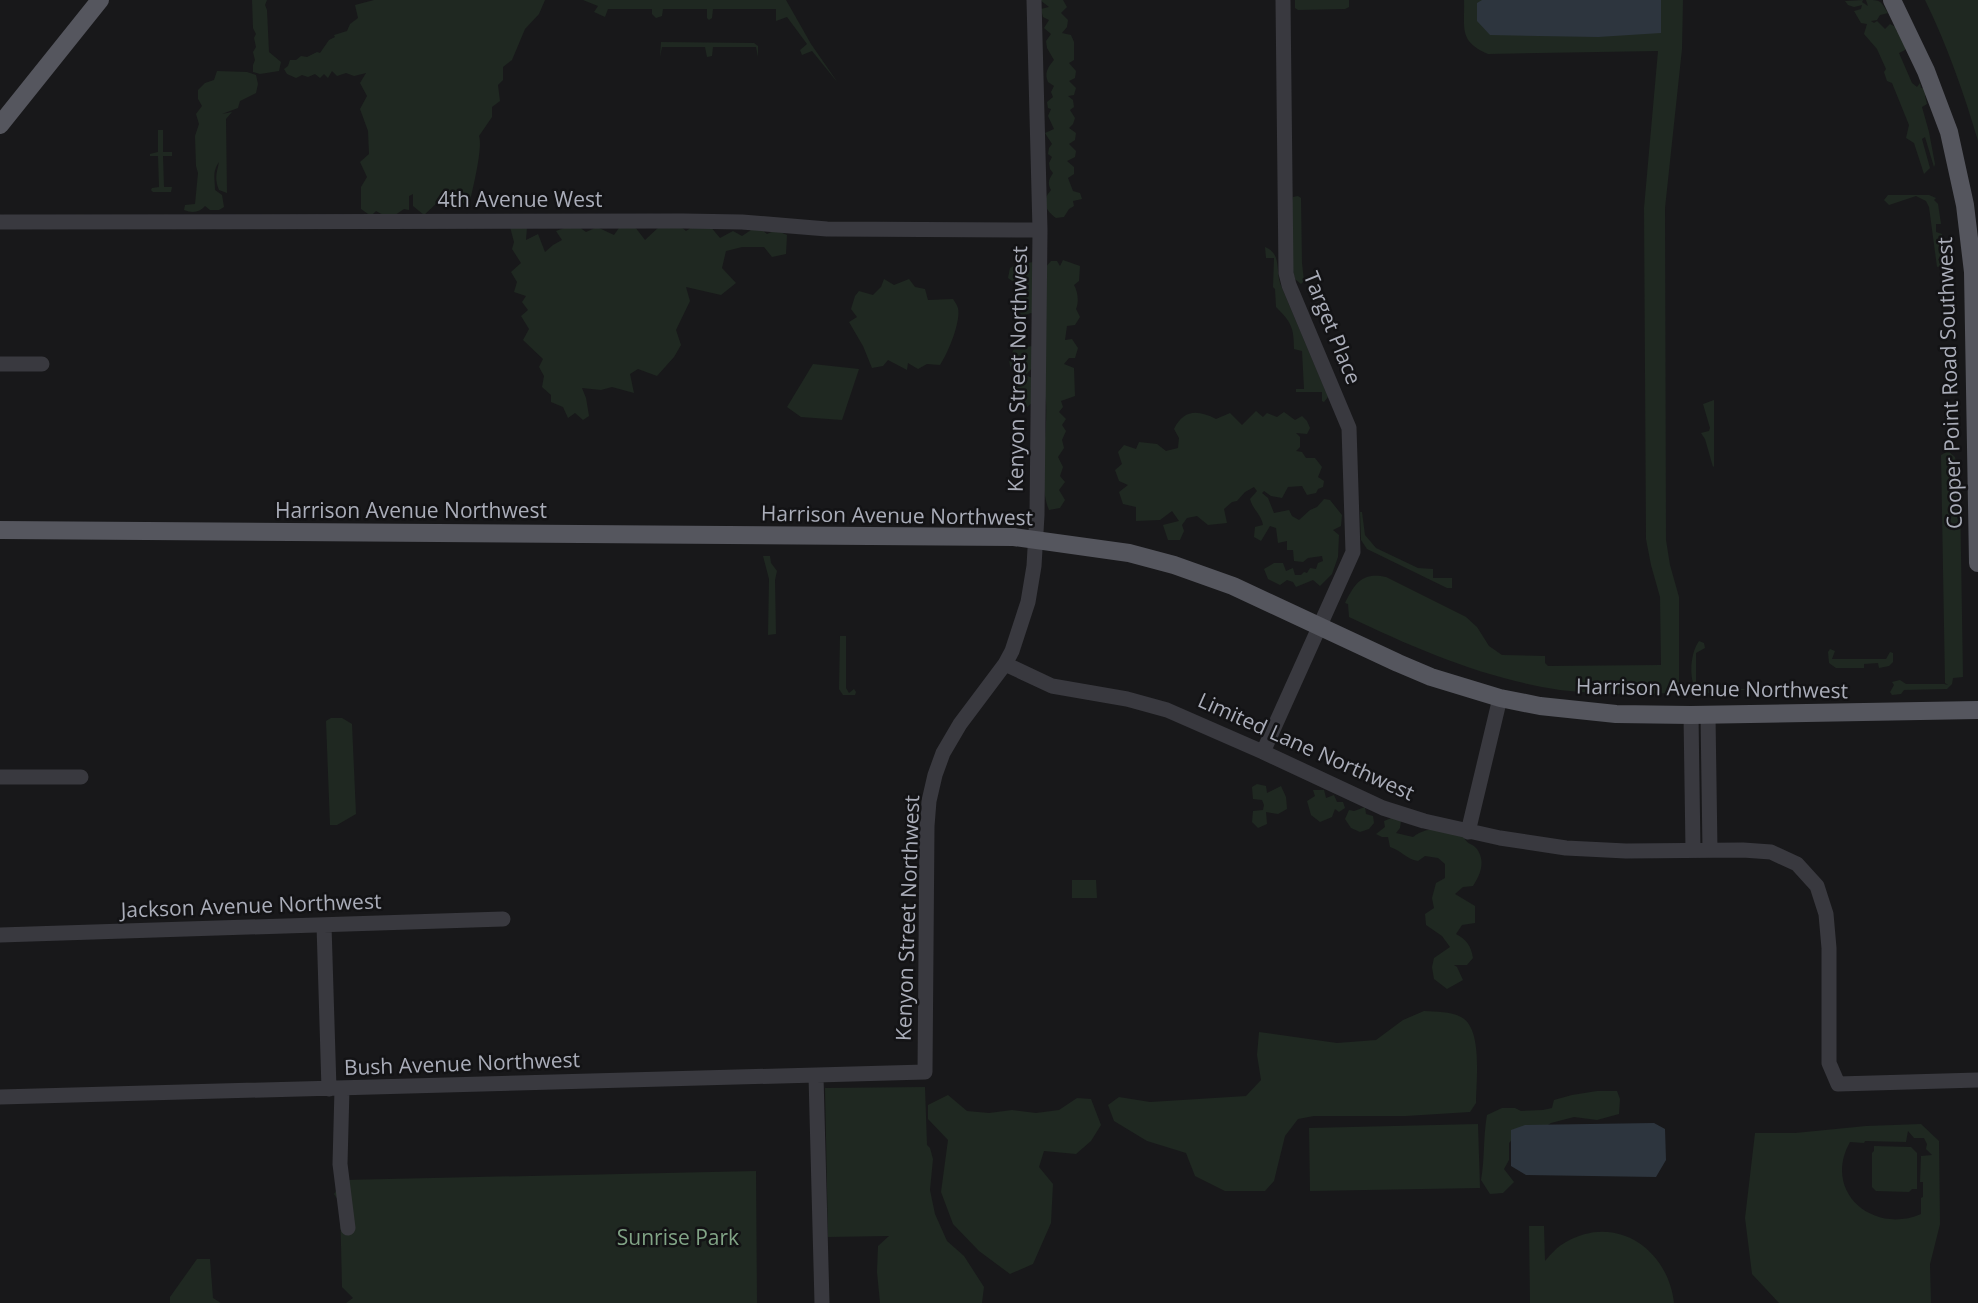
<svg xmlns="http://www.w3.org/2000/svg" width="1978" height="1303" font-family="'Open Sans',sans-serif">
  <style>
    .green { fill: #1f2821; fill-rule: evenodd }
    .water { fill: #2d353e }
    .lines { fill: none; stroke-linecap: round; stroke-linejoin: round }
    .minor { stroke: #39393f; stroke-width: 15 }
    .major { stroke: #55565e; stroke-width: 18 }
    .labels { text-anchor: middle; stroke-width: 5; stroke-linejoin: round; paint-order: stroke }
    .street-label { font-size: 21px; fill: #aaadb9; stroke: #131315 }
    .park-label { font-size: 21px; fill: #81a486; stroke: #131315 }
  </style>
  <rect width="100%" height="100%" fill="#18181a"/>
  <path class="green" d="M 252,0 L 267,0 L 265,5 L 267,10 L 269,52 L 281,62 L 279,71 L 260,74 L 253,72 L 253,65 L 255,60 L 253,52 L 256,47 L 254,38 L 256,34 L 253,28 Z
    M 374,0 L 545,0 L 539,14 L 525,29 L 512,60 L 503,67 L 503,80 L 498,85 L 500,101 L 492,107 L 492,117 L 479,136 C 483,147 473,188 470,201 L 463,203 L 453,198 L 438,202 L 424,215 L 413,206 L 413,194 L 409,196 L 409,210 L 404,209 L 395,215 L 387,217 L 376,211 L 371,216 L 361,209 L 361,187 L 367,177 L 360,162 L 369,154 L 368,131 L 360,109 L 367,96 L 360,83 L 366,73 L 354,76 L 346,73 L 337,76 L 332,71 L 328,78 L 324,74 L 320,78 L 315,74 L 308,77 L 302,75 L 296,78 L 287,74 L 284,69 L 288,66 L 290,60 L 296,60 L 301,56 L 307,57 L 317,52 L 320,53 L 329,40 L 335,37 L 334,35 L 347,31 L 350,24 L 358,18 L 355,5 Z
    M 583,0 L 786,0 L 811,44 L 838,83 L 812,51 L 802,55 L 800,50 L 807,44 L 787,17 L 776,21 L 776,9 L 713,9 L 712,18 L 709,20 L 707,18 L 707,9 L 663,9 L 662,16 L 656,18 L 652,14 L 652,9 L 608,9 L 605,17 L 594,12 L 598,6 Z
    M 1040,0 L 1063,0 L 1067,7 L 1061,13 L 1068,20 L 1067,27 L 1062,33 L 1071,35 L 1074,42 L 1074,60 L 1069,63 L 1076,71 L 1075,78 L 1069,81 L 1076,88 L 1074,95 L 1068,96 L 1073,100 L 1074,107 L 1070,110 L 1075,118 L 1073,124 L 1069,128 L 1076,133 L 1075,140 L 1069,144 L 1076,151 L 1075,157 L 1067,161 L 1074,167 L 1074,174 L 1068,178 L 1073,191 L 1080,193 L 1082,199 L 1073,201 L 1074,206 L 1069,209 L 1064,217 L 1056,218 C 1045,210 1041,201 1051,190 C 1047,183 1049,179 1053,173 L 1050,169 L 1049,163 L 1052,157 L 1048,154 L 1049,148 L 1052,144 L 1045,133 L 1054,129 L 1048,116 L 1051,109 L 1048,108 L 1047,102 L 1053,97 L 1051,92 L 1054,86 L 1048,82 C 1044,73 1048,67 1054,60 L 1047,48 L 1046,41 L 1051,34 L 1044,28 L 1049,20 L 1043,17 L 1041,9 L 1049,7 Z
    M 1295,0 L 1349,0 L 1349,7 L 1345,9 L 1298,10 L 1295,8 Z
    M 1464,0 L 1683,0 L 1682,49 L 1665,208 L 1666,540 L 1670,565 L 1679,597 L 1679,693 C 1639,694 1599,695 1560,690 C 1486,679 1416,649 1349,617 L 1348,604 L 1345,603 C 1355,583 1362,572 1386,577 L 1466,617 L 1477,627 L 1489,646 L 1502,655 L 1545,656 L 1545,663 L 1548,666 L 1661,665 L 1660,597 L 1651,565 L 1646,539 L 1644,208 L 1658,51 L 1488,54 C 1458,41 1465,28 1464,0 Z
    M 1863,0 L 1862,2 L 1868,6 L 1866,0 C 1881,0 1880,0 1888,13 L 1880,15 L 1877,20 L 1871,21 L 1874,23 L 1877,21 L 1885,29 L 1890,24 L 1896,27 L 1896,31 L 1898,30 L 1906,41 L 1905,50 L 1899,53 L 1912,83 L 1917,87 L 1920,83 L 1921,88 L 1924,88 L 1927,93 L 1925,96 L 1927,104 L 1922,107 L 1929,132 L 1935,164 L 1934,167 L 1925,137 L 1922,139 L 1930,168 L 1924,174 L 1914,143 L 1906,138 L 1909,125 L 1892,83 L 1887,81 L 1884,72 L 1886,69 L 1877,49 L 1864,34 L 1867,24 L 1861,23 L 1854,11 L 1861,9 L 1862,5 L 1854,7 L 1848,5 L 1845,1 Z
    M 1925,0 L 1978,0 L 1978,141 C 1964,93 1947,45 1925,0 Z
    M 661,42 L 754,43 L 758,46 L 758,57 L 756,47 L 713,47 L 712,56 L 707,57 L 705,47 L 662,47 L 660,57 Z
    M 217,71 L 247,72 L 256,75 L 258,84 L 256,93 L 240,101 L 238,108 L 222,114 L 232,112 L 226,119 L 227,193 L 219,190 C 214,178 217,172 219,162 C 212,172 215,179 215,190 L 222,195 L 224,207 L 219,210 L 210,210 L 205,206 C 199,213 192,213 184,210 L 185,205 L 195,204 L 198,173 L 196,166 L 195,136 L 199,124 L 196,114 L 202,106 L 198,99 L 198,90 L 205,83 L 214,80 Z
    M 158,130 L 163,130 L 163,152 L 172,152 L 172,156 L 163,156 L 164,187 L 172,187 L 171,192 L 153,192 L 151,190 L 152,188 L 159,187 L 158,156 L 150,156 L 150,154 L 158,152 Z
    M 1888,195 L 1929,195 L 1936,198 L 1934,200 L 1938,204 L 1941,224 L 1936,224 L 1936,232 L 1942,234 L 1942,241 L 1939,243 L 1941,255 L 1938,260 L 1945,261 L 1946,265 L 1937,267 L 1929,207 L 1926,201 L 1916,196 L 1889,205 L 1884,200 Z
    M 1298,196 L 1301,198 L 1302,263 L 1304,281 L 1301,284 L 1295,279 L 1293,271 L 1292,202 L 1293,197 Z
    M 575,224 L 586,232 L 597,227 L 614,235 L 621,225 L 635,227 L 645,240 L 661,225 L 679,225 L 686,231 L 692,227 L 710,226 L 720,238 L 733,231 L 742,236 L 757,226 L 767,234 L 776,230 L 787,235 L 786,254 L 772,257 L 764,247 L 742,247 L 726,251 L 722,268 L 736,283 L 721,295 L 686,287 L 690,301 L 676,330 L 681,345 L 674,357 L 657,376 L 638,369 L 630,374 L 634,393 L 612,387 L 601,390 L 582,388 L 586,398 L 589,416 L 583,420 L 575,413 L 568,418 L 563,407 L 551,402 L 551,395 L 542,387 L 544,376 L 539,367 L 543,359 L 523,340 L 529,329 L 521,316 L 528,310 L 522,302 L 526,296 L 514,292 L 517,282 L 511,272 L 521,263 L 512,249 L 514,242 L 510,227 L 527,227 L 526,240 L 538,234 L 545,252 L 553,245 L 562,240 L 556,231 Z
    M 1265,247 C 1281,253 1276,269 1280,283 L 1328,397 L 1324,402 L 1322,401 L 1322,392 L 1296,392 L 1296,389 L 1304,389 L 1302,351 L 1294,349 C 1294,327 1291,322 1276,307 L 1275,289 L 1273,287 L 1274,258 L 1266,258 Z
    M 1063,260 L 1080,266 L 1079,281 L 1074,285 C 1078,292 1079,302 1076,309 L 1080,317 L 1075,325 L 1067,326 L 1065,340 L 1072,339 L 1078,348 L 1075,358 L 1069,358 L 1064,364 L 1074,368 L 1075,396 L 1061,401 L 1063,407 L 1059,412 L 1066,419 L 1062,425 L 1066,431 L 1062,440 L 1064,448 L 1058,457 L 1063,467 L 1060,476 L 1065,482 L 1059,490 L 1065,500 L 1060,508 L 1049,510 C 1037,481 1048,436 1046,402 C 1045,391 1037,378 1033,367 L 1026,375 L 1032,378 L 1034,401 L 1026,408 C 1009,400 1008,391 1019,376 L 1010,366 L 1009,359 L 1014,349 L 1044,344 L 1042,316 L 1031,313 L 1022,316 L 1011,300 L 1017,293 L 1024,289 L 1008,278 L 1010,268 L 1018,264 L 1034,262 L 1043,270 L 1051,261 L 1057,261 L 1060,266 Z
    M 884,279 L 894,285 L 909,279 L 915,287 L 925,289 L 928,300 L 953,299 C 955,302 957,305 958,308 C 961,322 948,353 940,365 L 927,364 L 918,369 L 908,363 L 907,370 L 888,360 L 883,366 L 872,368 L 863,346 L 849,322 L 857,317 L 851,309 L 855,296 L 859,291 L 873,295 L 881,287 Z
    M 813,364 L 859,369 L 842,420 L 801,417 L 787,407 Z
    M 1714,400 L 1714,466 L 1713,467 L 1705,439 L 1701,433 L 1709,431 L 1710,428 L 1703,404 Z
    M 1256,411 L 1263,417 L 1267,413 L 1277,417 L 1284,412 L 1295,420 L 1302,416 L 1307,421 L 1310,428 L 1307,434 L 1296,433 L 1300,437 L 1300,447 L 1296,451 L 1302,452 L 1306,458 L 1315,458 L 1322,467 L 1318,477 L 1324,481 L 1323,487 L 1318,489 L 1316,493 L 1307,495 L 1302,486 L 1288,487 L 1282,498 L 1271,496 L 1264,491 L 1262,493 L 1268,498 L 1274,513 L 1289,510 L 1292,516 L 1299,520 L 1310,510 L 1317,507 L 1324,499 L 1330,500 L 1342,515 L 1341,526 L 1333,530 L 1339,535 L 1338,557 L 1332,574 L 1320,586 L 1313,580 L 1296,587 L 1293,582 L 1287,580 L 1280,585 L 1268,579 L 1264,569 L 1274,563 L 1283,563 L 1286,571 L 1293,568 L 1295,575 L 1301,575 L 1304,572 L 1307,573 L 1310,568 L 1316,569 L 1318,563 L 1323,561 L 1322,556 L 1308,558 L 1303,562 L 1294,561 L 1293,550 L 1287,550 L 1287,541 L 1278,543 L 1276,528 L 1270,526 L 1261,541 L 1254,537 L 1255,527 L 1263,525 C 1261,514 1253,510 1250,499 L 1257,491 L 1254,487 L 1245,492 L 1237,501 L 1232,502 L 1224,509 L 1227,523 L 1208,525 L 1197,516 L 1187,518 L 1182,525 L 1184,531 L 1180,540 L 1168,540 L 1163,525 L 1179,521 L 1172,511 L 1160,520 L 1136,521 L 1136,507 L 1123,504 L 1119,492 L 1128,485 L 1119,481 L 1115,470 L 1122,464 L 1118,452 L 1124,445 L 1136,449 L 1139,442 L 1157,444 L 1166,451 L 1178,448 L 1179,438 L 1174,429 C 1184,409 1198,410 1216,419 L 1230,413 L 1242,425 Z
    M 1948,451 L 1955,457 L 1960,490 L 1963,677 L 1953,678 L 1952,684 L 1947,689 L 1904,690 L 1901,694 L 1892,695 L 1890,692 L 1894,685 L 1892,682 L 1900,680 L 1906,684 L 1944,684 L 1948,685 L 1945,683 L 1941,455 Z
    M 1360,512 L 1362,512 L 1365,535 L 1376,548 L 1418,568 L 1433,569 L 1433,578 L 1452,578 L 1452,588 L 1447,588 L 1367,549 L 1361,540 Z
    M 763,556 L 770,556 L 771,563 L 777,571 L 775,580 L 776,634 L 768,635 L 769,579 Z
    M 840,636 L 846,636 L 846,688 L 849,693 L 854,689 L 856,692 L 855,695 L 843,695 L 839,689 Z
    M 1699,641 L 1704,643 L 1705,648 L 1696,653 L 1696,685 L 1703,682 L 1708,689 L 1751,689 L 1717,693 L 1698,693 C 1688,682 1690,653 1699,641 Z
    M 1830,649 L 1835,651 L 1832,659 L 1886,659 L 1890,652 L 1893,653 L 1893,662 L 1889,666 L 1879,668 L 1878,663 L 1864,664 L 1864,668 L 1836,668 L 1829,663 L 1828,652 Z
    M 331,718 L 342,718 L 352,724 L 356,814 L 337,825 L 330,825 L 326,721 Z
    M 1257,784 L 1266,786 L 1267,793 L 1281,786 L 1286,797 L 1287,809 L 1278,814 L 1266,812 L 1267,824 L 1258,828 L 1252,822 L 1253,811 L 1263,810 L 1264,805 L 1262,800 L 1253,799 L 1252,787 Z
    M 1313,790 L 1324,790 L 1326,798 L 1334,795 L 1337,802 L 1343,802 L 1345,808 L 1339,812 L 1335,809 L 1332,817 L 1320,822 L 1311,815 L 1307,801 L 1315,796 Z
    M 1365,807 L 1366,814 L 1373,816 L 1374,823 L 1369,829 L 1360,832 L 1351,828 L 1345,819 L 1349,810 L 1354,811 Z
    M 1394,817 L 1401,821 L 1400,828 L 1396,833 L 1413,837 C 1428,826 1443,828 1461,832 C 1467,846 1471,842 1477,849 C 1486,862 1480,875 1473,886 L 1463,887 L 1455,894 L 1475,906 L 1475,923 L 1462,925 L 1456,934 C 1467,940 1471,946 1473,958 L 1467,965 L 1454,965 L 1457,967 L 1463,980 L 1447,989 L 1434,979 L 1432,967 L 1434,958 L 1450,947 L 1442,936 L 1426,925 L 1425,914 L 1434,908 L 1432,898 L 1436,883 L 1445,878 L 1445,864 L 1438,858 L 1425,856 L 1418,861 C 1406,859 1401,850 1390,847 L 1388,837 L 1382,837 L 1376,834 L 1385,827 L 1384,821 Z
    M 1072,880 L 1096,880 L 1097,898 L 1072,898 Z
    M 1424,1011 C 1436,1012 1450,1011 1461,1017 C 1483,1028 1476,1081 1476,1103 L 1470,1112 L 1406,1116 L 1314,1116 L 1298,1119 L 1285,1136 L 1274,1181 L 1265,1191 L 1225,1191 L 1195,1176 L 1186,1153 L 1147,1141 L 1114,1121 L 1108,1105 L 1119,1097 L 1150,1102 L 1246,1096 L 1261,1080 L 1257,1055 L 1259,1032 L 1337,1043 L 1376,1040 L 1403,1020 Z
    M 925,1087 L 927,1145 L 930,1148 L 933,1159 L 930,1190 L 935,1214 L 947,1241 L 964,1256 L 984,1287 L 982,1303 L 880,1303 L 877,1272 L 878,1246 L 889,1236 L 828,1237 L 825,1088 Z
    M 1597,1091 L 1617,1091 L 1620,1099 L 1619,1114 L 1597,1120 L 1574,1117 L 1551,1123 L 1534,1134 L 1519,1132 L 1509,1143 L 1509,1160 L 1504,1169 L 1514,1182 L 1503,1193 L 1490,1194 L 1481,1180 C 1485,1158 1483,1137 1487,1115 L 1502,1108 L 1515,1108 L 1521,1111 L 1543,1110 L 1552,1108 L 1554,1100 L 1572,1095 Z
    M 948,1095 L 967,1111 L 989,1113 L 1012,1110 L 1036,1113 L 1059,1110 L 1077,1098 L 1091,1099 L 1101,1125 L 1091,1141 L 1076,1154 L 1044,1151 L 1039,1167 L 1053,1184 L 1051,1223 L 1033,1264 L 1010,1274 L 979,1251 L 953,1224 L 941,1192 L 948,1140 L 928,1119 L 928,1105 Z
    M 1478,1124 L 1480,1188 L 1310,1191 L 1309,1128 Z
    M 1921,1124 L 1939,1141 L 1940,1224 L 1930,1264 L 1931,1303 L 1779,1303 L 1752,1274 L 1745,1218 L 1755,1133 L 1795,1133 L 1866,1126 ZM 1908,1131 L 1914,1138 L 1924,1138 L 1927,1144 L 1926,1149 L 1932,1155 L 1921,1156 L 1920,1182 L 1923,1182 L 1923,1197 L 1921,1198 L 1921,1214 C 1873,1235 1822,1192 1850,1142 L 1864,1143 L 1865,1141 L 1906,1142 Z
    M 1874,1146 L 1911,1147 L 1917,1153 L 1917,1189 L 1912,1189 L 1909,1192 L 1876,1191 L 1872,1187 L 1872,1153 L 1874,1151 Z
    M 756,1171 L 757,1303 L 346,1303 L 353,1298 L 342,1287 L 340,1203 L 334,1194 L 343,1180 Z
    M 1529,1226 L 1544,1226 L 1545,1261 C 1551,1254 1557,1247 1566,1242 C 1616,1213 1668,1249 1674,1303 L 1530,1303 Z
    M 197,1259 L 210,1259 L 213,1298 L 221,1303 L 170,1303 L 170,1297 Z"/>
  <path class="water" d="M 1482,0 L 1661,0 L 1661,33 L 1598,37 L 1490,35 L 1477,21 L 1477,3 Z
    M 1654,1123 L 1665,1129 L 1666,1160 L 1656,1177 L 1526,1175 L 1511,1166 L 1511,1130 L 1525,1125 Z"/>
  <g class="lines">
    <path class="minor" d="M 0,222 L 683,221 L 742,222 L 827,229 L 1040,230
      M 0,364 L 42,364
      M 1005,664 L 1052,686 L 1127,699 L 1167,710 L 1263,752 L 1383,808 L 1424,821 L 1500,838 L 1566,848 L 1626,851 L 1743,850 L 1771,852 L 1797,864 L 1817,886 L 1826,914 L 1829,948 L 1829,1063 L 1838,1084 L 1978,1080
      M 1691,715 L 1693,850
      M 1708,715 L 1710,850
      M 1263,752 L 1353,552 L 1349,428 L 1289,285 L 1286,273 L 1283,0
      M 0,777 L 81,777
      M 1468,832 L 1500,698
      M 324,925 L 329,1089
      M 0,935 L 503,919
      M 816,1076 L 822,1303
      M 342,1089 L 340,1164 L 348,1228
      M 0,1097 L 925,1072 L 927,826 L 929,801 L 935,775 L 943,753 L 960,724 L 1005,664 L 1012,651 L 1028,602 L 1034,566 L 1037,515 L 1040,230 L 1034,0"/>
    <path class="major" d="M 1892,0 L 1926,71 L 1949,132 L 1965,205 L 1973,272 L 1978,563
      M 0,125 L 100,0
      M 0,530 L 1014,537 L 1129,553 L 1174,565 L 1233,586 L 1398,663 L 1431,677 L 1500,698 L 1540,706 L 1616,714 L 1691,715 L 1978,710"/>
  </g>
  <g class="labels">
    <g class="street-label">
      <text x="520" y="207">4th Avenue West</text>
      <text transform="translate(1332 328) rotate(68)" y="7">Target Place</text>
      <text transform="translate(1018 369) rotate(-89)" y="7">Kenyon Street Northwest</text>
      <text transform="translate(1950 383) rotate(-92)" y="7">Cooper Point Road Southwest</text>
      <text x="411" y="518">Harrison Avenue Northwest</text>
      <text transform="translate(897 516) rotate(1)" y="7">Harrison Avenue Northwest</text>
      <text transform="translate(1712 689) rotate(1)" y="7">Harrison Avenue Northwest</text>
      <text transform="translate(1306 747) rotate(24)" y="7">Limited Lane Northwest</text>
      <text transform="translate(251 906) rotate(-2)" y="7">Jackson Avenue Northwest</text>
      <text transform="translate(908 918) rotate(-88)" y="7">Kenyon Street Northwest</text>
      <text transform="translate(462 1064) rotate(-2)" y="7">Bush Avenue Northwest</text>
    </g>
    <g class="park-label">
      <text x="678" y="1245">Sunrise Park</text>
    </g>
  </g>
</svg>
